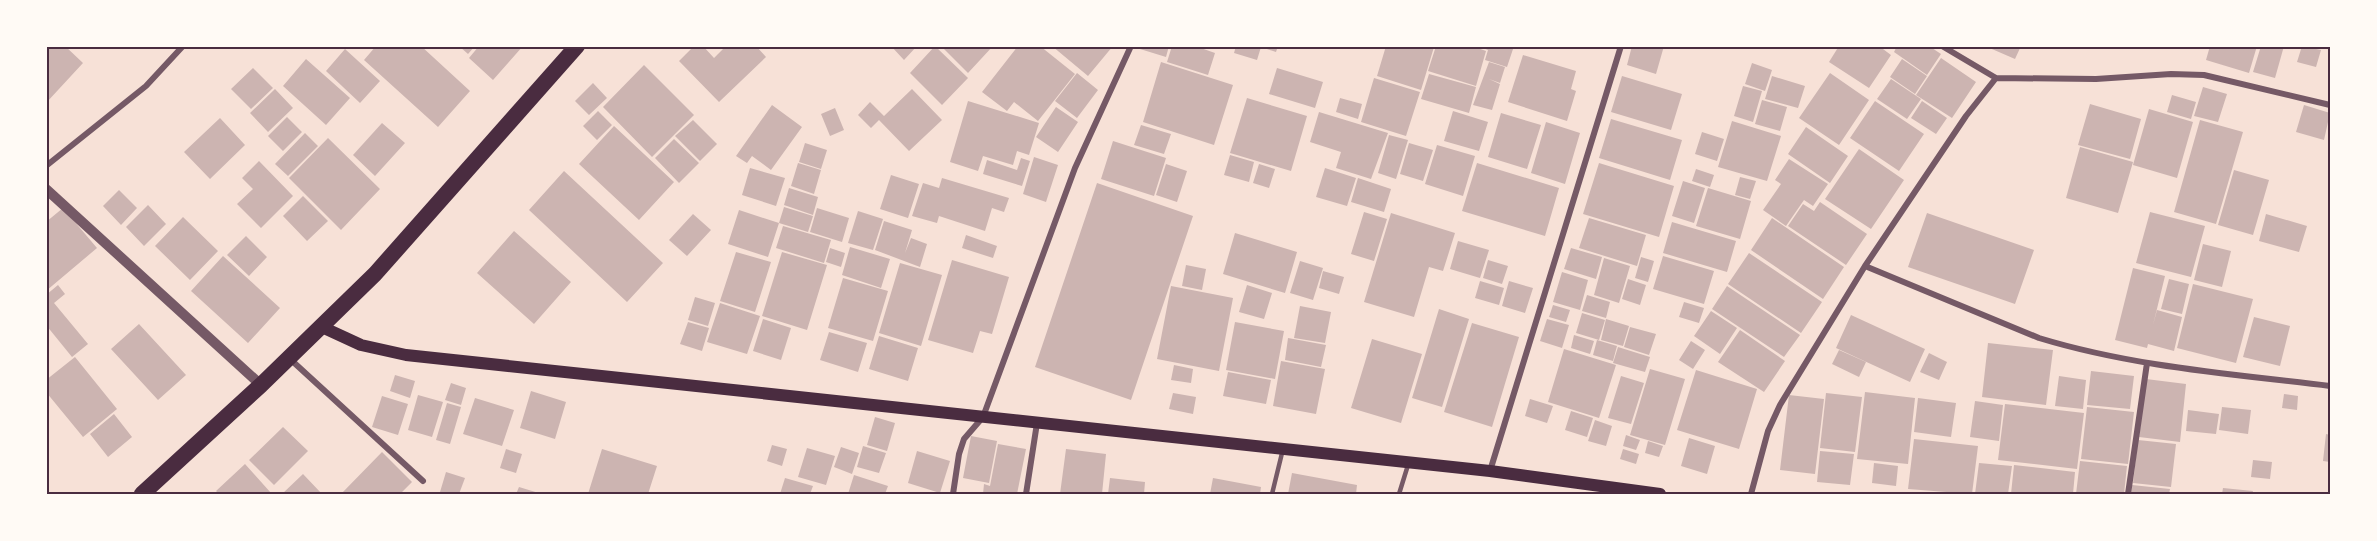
<svg xmlns="http://www.w3.org/2000/svg" width="2377" height="541" font-family="Raleway,sans-serif">
  <style>
    .building { fill: #ccb4b1 }
    .lines { fill: none; stroke-linecap: round; stroke-linejoin: round }
    .service { stroke: #755966; stroke-width: 4.5 }
    .minor { stroke: #755966; stroke-width: 6 }
    .tertiary { stroke: #755966; stroke-width: 10 }
    .secondary { stroke: #4a2c40; stroke-width: 12 }
    .trunk { stroke: #4a2c40; stroke-width: 16 }
    .neatline { fill: none; stroke: #4a2c40; stroke-width: 2 }
  </style>
  <rect width="100%" height="100%" fill="#f7e1d7"/>
  <path class="building" d="M 46,46 L 65,46 L 83,63 L 46,103 Z
    M 376,46 L 421,46 L 470,91 L 438,127 L 364,60 Z
    M 459,46 L 475,46 L 468,54 Z
    M 479,46 L 523,46 L 493,80 L 469,58 Z
    M 694,46 L 703,46 L 714,58 L 726,46 L 756,46 L 766,57 L 719,102 L 679,61 Z
    M 891,46 L 917,46 L 904,60 Z
    M 935,46 L 968,78 L 942,105 L 910,73 Z
    M 941,46 L 993,46 L 968,73 Z
    M 1018,46 L 1040,46 L 1075,74 L 1038,121 L 1014,102 L 1007,111 L 982,92 Z
    M 1052,46 L 1113,46 L 1088,76 Z
    M 1141,46 L 1169,46 L 1166,57 L 1140,49 Z
    M 1172,46 L 1195,46 L 1215,53 L 1208,75 L 1167,62 Z
    M 1236,46 L 1278,46 L 1276,52 L 1261,47 L 1257,60 L 1234,53 Z
    M 1386,46 L 1434,47 L 1421,90 L 1377,76 Z
    M 1436,46 L 1472,46 L 1486,51 L 1476,86 L 1428,71 Z
    M 1478,46 L 1514,46 L 1507,67 L 1485,60 L 1488,50 Z
    M 1632,46 L 1664,46 L 1656,74 L 1627,65 Z
    M 1839,46 L 1879,46 L 1891,55 L 1869,88 L 1829,62 Z
    M 1897,46 L 1929,46 L 1941,54 L 1927,75 L 1894,52 Z
    M 1985,46 L 2021,46 L 2015,59 Z
    M 2210,46 L 2257,46 L 2249,73 L 2206,60 Z
    M 2261,46 L 2284,46 L 2275,78 L 2253,72 Z
    M 2302,46 L 2321,50 L 2316,67 L 2297,62 Z
    M 345,49 L 380,81 L 360,103 L 326,71 Z
    M 1523,55 L 1576,71 L 1571,89 L 1576,91 L 1567,121 L 1508,102 Z
    M 1941,58 L 1976,82 L 1952,118 L 1916,95 Z
    M 306,59 L 350,98 L 326,125 L 283,86 Z
    M 1902,59 L 1927,76 L 1915,94 L 1890,77 Z
    M 1161,62 L 1233,85 L 1214,145 L 1143,122 Z
    M 1489,62 L 1505,67 L 1500,83 L 1489,79 L 1500,84 L 1492,110 L 1473,105 Z
    M 1752,63 L 1772,70 L 1765,91 L 1745,84 Z
    M 644,65 L 694,115 L 652,157 L 603,107 Z
    M 253,68 L 273,88 L 251,109 L 231,89 Z
    M 1277,68 L 1323,82 L 1315,108 L 1269,94 Z
    M 1077,73 L 1098,90 L 1077,118 L 1055,101 Z
    M 1830,73 L 1869,100 L 1839,145 L 1799,118 Z
    M 1429,74 L 1476,87 L 1469,113 L 1421,99 Z
    M 1622,76 L 1682,94 L 1671,130 L 1611,112 Z
    M 1772,76 L 1805,86 L 1798,108 L 1765,99 Z
    M 1374,78 L 1420,92 L 1406,136 L 1361,122 Z
    M 1891,79 L 1921,99 L 1907,119 L 1877,99 Z
    M 593,83 L 607,98 L 589,115 L 575,101 Z
    M 1743,86 L 1762,91 L 1753,122 L 1734,116 Z
    M 2203,87 L 2227,94 L 2218,122 L 2194,116 Z
    M 275,89 L 293,108 L 268,132 L 250,113 Z
    M 912,89 L 942,120 L 909,151 L 879,120 L 871,128 L 858,115 L 870,102 L 884,116 Z
    M 2172,95 L 2196,102 L 2191,119 L 2167,112 Z
    M 1247,98 L 1307,116 L 1291,171 L 1230,153 Z
    M 1340,98 L 1362,104 L 1358,119 L 1336,112 Z
    M 1762,100 L 1787,107 L 1780,131 L 1755,124 Z
    M 968,101 L 1039,123 L 1029,155 L 1017,151 L 1013,165 L 983,156 L 978,171 L 950,162 Z
    M 1875,101 L 1924,134 L 1899,171 L 1850,138 Z
    M 1922,101 L 1947,118 L 1936,134 L 1911,118 Z
    M 2090,104 L 2141,119 L 2130,159 L 2078,145 Z
    M 772,105 L 802,127 L 771,170 L 752,156 L 747,163 L 736,156 Z
    M 2304,105 L 2330,113 L 2324,140 L 2296,132 Z
    M 1056,107 L 1078,122 L 1058,152 L 1036,137 Z
    M 835,108 L 844,130 L 830,136 L 821,114 Z
    M 2149,109 L 2193,122 L 2177,178 L 2133,165 Z
    M 598,111 L 612,125 L 597,140 L 583,126 Z
    M 1453,111 L 1488,122 L 1479,151 L 1444,141 Z
    M 1319,112 L 1388,133 L 1371,179 L 1336,168 L 1341,152 L 1310,142 Z
    M 1501,113 L 1541,125 L 1527,169 L 1488,157 Z
    M 287,117 L 302,132 L 283,151 L 268,136 Z
    M 220,118 L 245,145 L 210,179 L 184,152 Z
    M 1611,119 L 1682,140 L 1670,180 L 1599,158 Z
    M 693,120 L 717,144 L 700,161 L 675,136 Z
    M 2200,120 L 2243,132 L 2216,224 L 2174,212 Z
    M 1732,121 L 1781,136 L 1767,181 L 1718,167 Z
    M 1546,122 L 1580,133 L 1565,184 L 1531,173 Z
    M 382,123 L 405,143 L 375,176 L 353,155 Z
    M 1141,125 L 1171,134 L 1164,154 L 1134,145 Z
    M 614,126 L 674,182 L 639,220 L 579,164 Z
    M 1806,127 L 1848,156 L 1830,183 L 1788,154 Z
    M 1702,132 L 1724,139 L 1717,161 L 1695,154 Z
    M 305,133 L 318,146 L 288,176 L 275,164 Z
    M 1389,135 L 1408,140 L 1396,179 L 1378,173 Z
    M 328,138 L 380,189 L 341,230 L 289,178 Z
    M 674,139 L 699,163 L 679,183 L 655,158 Z
    M 1113,141 L 1166,158 L 1154,196 L 1101,179 Z
    M 805,143 L 827,150 L 821,169 L 799,162 Z
    M 1409,143 L 1433,150 L 1423,181 L 1400,174 Z
    M 1437,145 L 1475,156 L 1463,196 L 1425,184 Z
    M 2080,147 L 2133,162 L 2118,213 L 2066,198 Z
    M 1859,149 L 1904,180 L 1871,229 L 1825,199 Z
    M 1230,155 L 1254,162 L 1249,182 L 1224,175 Z
    M 1034,157 L 1058,165 L 1046,202 L 1023,194 Z
    M 1021,158 L 1030,161 L 1022,186 L 983,174 L 987,160 L 1017,170 Z
    M 1789,159 L 1828,184 L 1813,206 L 1804,200 L 1786,226 L 1763,210 L 1781,184 L 1775,180 Z
    M 259,161 L 293,196 L 261,228 L 237,204 L 253,189 L 242,178 Z
    M 798,163 L 821,170 L 814,194 L 791,186 Z
    M 1477,163 L 1559,188 L 1545,236 L 1462,211 Z
    M 1599,163 L 1674,186 L 1659,237 L 1583,214 Z
    M 1166,164 L 1187,171 L 1177,202 L 1156,195 Z
    M 1259,164 L 1275,169 L 1269,188 L 1253,183 Z
    M 750,168 L 785,178 L 776,206 L 742,195 Z
    M 1325,168 L 1356,178 L 1347,206 L 1316,197 Z
    M 1696,169 L 1714,175 L 1710,187 L 1692,181 Z
    M 2234,170 L 2269,180 L 2253,235 L 2218,225 Z
    M 564,171 L 663,263 L 627,302 L 529,210 Z
    M 891,175 L 919,184 L 908,218 L 880,209 Z
    M 1740,177 L 1756,181 L 1750,199 L 1735,195 Z
    M 942,178 L 1009,198 L 1004,212 L 992,208 L 985,231 L 939,216 L 937,223 L 912,216 L 923,183 L 939,188 Z
    M 1358,178 L 1391,189 L 1384,212 L 1351,202 Z
    M 1683,181 L 1705,188 L 1694,223 L 1672,216 Z
    M 1097,183 L 1193,216 L 1131,400 L 1035,367 Z
    M 789,188 L 818,197 L 813,215 L 784,205 Z
    M 1708,188 L 1751,201 L 1740,239 L 1696,226 Z
    M 119,190 L 137,208 L 121,225 L 103,206 Z
    M 303,196 L 328,221 L 307,241 L 283,216 Z
    M 1820,202 L 1867,234 L 1846,265 L 1788,226 L 1803,204 L 1814,211 Z
    M 148,205 L 166,224 L 144,246 L 126,227 Z
    M 784,207 L 813,216 L 808,232 L 779,223 Z
    M 63,208 L 97,248 L 46,291 L 46,222 Z
    M 817,208 L 849,218 L 842,242 L 810,232 Z
    M 739,210 L 779,223 L 768,257 L 728,244 Z
    M 858,211 L 883,219 L 873,250 L 848,243 Z
    M 1364,212 L 1387,219 L 1374,261 L 1351,254 Z
    M 2150,212 L 2205,226 L 2191,277 L 2136,263 Z
    M 1391,213 L 1455,233 L 1443,271 L 1429,267 L 1414,317 L 1364,302 Z
    M 1927,213 L 2034,250 L 2015,304 L 1908,267 Z
    M 693,214 L 711,230 L 687,256 L 669,240 Z
    M 2266,214 L 2307,226 L 2299,252 L 2259,241 Z
    M 183,217 L 218,251 L 190,280 L 155,246 Z
    M 1589,218 L 1646,235 L 1637,266 L 1579,248 Z
    M 1772,218 L 1844,267 L 1823,299 L 1751,250 Z
    M 884,221 L 912,230 L 905,253 L 911,238 L 927,244 L 920,267 L 875,250 Z
    M 1672,222 L 1736,241 L 1727,272 L 1663,253 Z
    M 783,226 L 831,240 L 824,263 L 776,248 Z
    M 514,231 L 571,282 L 534,324 L 477,273 Z
    M 1235,233 L 1297,252 L 1285,293 L 1223,274 Z
    M 966,235 L 997,246 L 993,258 L 962,248 Z
    M 246,236 L 267,257 L 249,276 L 227,255 Z
    M 1458,241 L 1489,250 L 1480,278 L 1450,269 Z
    M 2203,244 L 2231,251 L 2222,287 L 2194,280 Z
    M 850,247 L 890,259 L 881,288 L 842,275 Z
    M 830,248 L 845,253 L 841,267 L 826,262 Z
    M 1571,248 L 1602,257 L 1596,279 L 1564,269 Z
    M 736,252 L 771,262 L 755,312 L 720,301 Z
    M 782,252 L 827,265 L 807,330 L 762,316 Z
    M 1749,253 L 1822,302 L 1801,333 L 1728,284 Z
    M 223,256 L 280,308 L 248,343 L 191,291 Z
    M 1663,256 L 1714,271 L 1704,304 L 1653,289 Z
    M 1641,257 L 1654,261 L 1648,282 L 1635,278 Z
    M 1604,258 L 1630,266 L 1619,303 L 1594,295 Z
    M 952,260 L 1009,277 L 992,334 L 980,331 L 973,353 L 928,340 Z
    M 1488,260 L 1508,266 L 1502,284 L 1483,278 Z
    M 1300,261 L 1323,268 L 1313,300 L 1290,293 Z
    M 900,263 L 942,275 L 921,346 L 879,333 Z
    M 1186,265 L 1206,269 L 1202,290 L 1182,286 Z
    M 2133,268 L 2165,276 L 2153,325 L 2157,310 L 2182,317 L 2174,351 L 2148,344 L 2147,348 L 2115,340 Z
    M 1323,271 L 1344,277 L 1339,294 L 1319,288 Z
    M 1562,272 L 1588,280 L 1580,310 L 1553,302 Z
    M 843,278 L 888,291 L 873,341 L 828,328 Z
    M 1628,279 L 1646,285 L 1640,305 L 1622,299 Z
    M 2169,279 L 2189,284 L 2182,314 L 2161,309 Z
    M 1480,281 L 1504,288 L 1499,305 L 1475,298 Z
    M 1509,281 L 1533,288 L 1525,313 L 1502,306 Z
    M 2193,284 L 2253,299 L 2236,363 L 2177,348 Z
    M 58,285 L 65,294 L 54,303 L 88,344 L 72,357 L 46,325 L 46,295 Z
    M 1247,285 L 1272,293 L 1264,319 L 1239,312 Z
    M 1171,286 L 1233,298 L 1219,371 L 1157,359 Z
    M 1727,286 L 1800,335 L 1784,357 L 1712,309 Z
    M 1587,295 L 1610,302 L 1606,318 L 1582,311 Z
    M 695,297 L 715,303 L 708,326 L 688,320 Z
    M 1684,302 L 1704,308 L 1699,323 L 1679,317 Z
    M 720,303 L 760,316 L 747,354 L 707,342 Z
    M 1553,305 L 1570,310 L 1566,322 L 1549,317 Z
    M 1300,306 L 1331,312 L 1325,343 L 1294,338 Z
    M 1439,309 L 1469,319 L 1442,407 L 1412,398 Z
    M 1711,311 L 1737,328 L 1720,354 L 1694,336 Z
    M 1582,313 L 1605,320 L 1599,340 L 1576,333 Z
    M 1851,315 L 1925,349 L 1910,382 L 1836,348 Z
    M 2254,317 L 2290,326 L 2280,366 L 2243,357 Z
    M 763,319 L 791,328 L 781,360 L 753,351 Z
    M 1547,319 L 1569,325 L 1562,348 L 1540,341 Z
    M 1606,319 L 1629,326 L 1623,346 L 1601,340 Z
    M 688,322 L 709,328 L 702,351 L 680,344 Z
    M 1235,322 L 1284,331 L 1275,379 L 1226,370 Z
    M 1472,323 L 1519,337 L 1492,427 L 1444,412 Z
    M 139,324 L 186,375 L 158,400 L 111,349 Z
    M 1630,327 L 1656,334 L 1649,355 L 1624,347 Z
    M 1740,330 L 1785,361 L 1764,392 L 1718,362 Z
    M 829,332 L 867,343 L 858,372 L 820,360 Z
    M 1574,335 L 1594,341 L 1590,354 L 1571,348 Z
    M 879,336 L 918,348 L 908,381 L 869,369 Z
    M 1288,338 L 1326,345 L 1321,367 L 1285,360 Z
    M 1372,339 L 1422,354 L 1401,423 L 1351,408 Z
    M 1597,340 L 1617,346 L 1613,361 L 1593,355 Z
    M 1691,341 L 1705,350 L 1693,369 L 1679,360 Z
    M 1988,343 L 2053,350 L 2046,405 L 1982,397 Z
    M 1618,347 L 1650,357 L 1645,372 L 1613,363 Z
    M 1564,349 L 1616,365 L 1599,418 L 1548,402 Z
    M 1839,350 L 1866,362 L 1859,377 L 1832,364 Z
    M 1929,353 L 1947,362 L 1939,380 L 1920,372 Z
    M 75,357 L 117,409 L 83,437 L 46,392 L 46,380 Z
    M 1281,361 L 1325,369 L 1316,414 L 1273,406 Z
    M 1174,365 L 1193,369 L 1191,383 L 1171,380 Z
    M 1650,369 L 1685,379 L 1665,445 L 1630,435 Z
    M 1696,370 L 1757,389 L 1739,449 L 1677,430 Z
    M 2091,371 L 2134,376 L 2130,409 L 2087,405 Z
    M 1228,372 L 1271,380 L 1266,404 L 1223,396 Z
    M 395,375 L 415,381 L 410,398 L 390,391 Z
    M 1621,376 L 1644,383 L 1631,424 L 1608,418 Z
    M 2059,376 L 2086,380 L 2083,409 L 2055,406 Z
    M 2146,379 L 2186,384 L 2180,442 L 2139,437 Z
    M 451,383 L 466,388 L 461,405 L 445,400 Z
    M 531,391 L 566,402 L 555,439 L 520,428 Z
    M 1865,392 L 1915,398 L 1908,464 L 1857,459 Z
    M 1173,393 L 1196,397 L 1193,414 L 1169,409 Z
    M 1826,393 L 1862,397 L 1855,452 L 1820,448 Z
    M 2284,394 L 2298,396 L 2297,410 L 2282,408 Z
    M 418,395 L 443,402 L 432,437 L 408,430 Z
    M 1789,395 L 1824,399 L 1815,474 L 1780,470 Z
    M 382,396 L 408,404 L 398,435 L 372,427 Z
    M 475,398 L 514,410 L 502,446 L 463,434 Z
    M 1918,398 L 1956,403 L 1951,437 L 1914,432 Z
    M 1530,399 L 1553,406 L 1547,423 L 1525,416 Z
    M 1975,401 L 2003,405 L 1999,441 L 1970,437 Z
    M 447,403 L 461,407 L 450,444 L 436,440 Z
    M 2005,404 L 2084,413 L 2077,469 L 1998,460 Z
    M 2087,407 L 2134,412 L 2128,464 L 2081,459 Z
    M 2222,407 L 2251,410 L 2248,434 L 2219,430 Z
    M 2188,410 L 2219,414 L 2216,434 L 2186,431 Z
    M 1571,411 L 1593,418 L 1587,437 L 1565,430 Z
    M 114,414 L 132,437 L 108,457 L 90,434 Z
    M 875,417 L 895,423 L 887,451 L 867,445 Z
    M 1595,420 L 1612,426 L 1606,446 L 1588,441 Z
    M 283,427 L 308,451 L 274,485 L 249,460 Z
    M 2326,434 L 2330,435 L 2330,462 L 2323,461 Z
    M 1626,435 L 1640,440 L 1636,450 L 1623,446 Z
    M 971,436 L 997,441 L 989,483 L 963,478 Z
    M 1689,438 L 1715,446 L 1707,474 L 1681,466 Z
    M 1914,439 L 1978,446 L 1972,494 L 1908,489 Z
    M 2138,440 L 2176,444 L 2171,487 L 2133,483 Z
    M 1648,441 L 1663,446 L 1659,457 L 1645,453 Z
    M 998,444 L 1026,449 L 1017,494 L 983,494 L 984,484 L 990,486 Z
    M 772,445 L 787,449 L 782,466 L 767,461 Z
    M 863,446 L 886,453 L 879,473 L 857,467 Z
    M 841,447 L 859,453 L 852,474 L 834,467 Z
    M 807,448 L 835,456 L 826,485 L 798,477 Z
    M 506,449 L 522,454 L 516,473 L 500,468 Z
    M 602,449 L 657,466 L 648,494 L 588,494 Z
    M 1066,449 L 1106,454 L 1102,494 L 1060,494 Z
    M 1623,449 L 1639,454 L 1636,464 L 1620,459 Z
    M 917,451 L 950,461 L 940,493 L 908,483 Z
    M 1820,451 L 1854,454 L 1850,485 L 1817,482 Z
    M 382,452 L 412,482 L 400,494 L 341,494 Z
    M 2253,460 L 2272,462 L 2270,479 L 2251,477 Z
    M 2080,461 L 2127,466 L 2124,494 L 2076,494 Z
    M 1874,463 L 1898,466 L 1896,486 L 1872,483 Z
    M 1979,463 L 2012,466 L 2008,494 L 1975,494 Z
    M 245,464 L 271,493 L 269,494 L 219,494 L 216,491 Z
    M 2014,465 L 2075,472 L 2073,494 L 2011,494 Z
    M 446,472 L 465,478 L 459,494 L 440,492 Z
    M 1292,473 L 1357,485 L 1356,494 L 1288,494 Z
    M 303,474 L 322,494 L 282,494 Z
    M 854,475 L 888,486 L 885,494 L 848,494 Z
    M 785,478 L 813,486 L 810,494 L 780,494 Z
    M 1110,478 L 1145,482 L 1144,494 L 1108,494 Z
    M 1213,478 L 1261,487 L 1260,494 L 1210,494 Z
    M 2132,485 L 2170,489 L 2169,494 L 2131,494 Z
    M 519,487 L 542,494 L 516,494 Z
    M 2223,488 L 2253,491 L 2252,494 L 2222,494 Z"/>
  <g class="lines">
    <path class="service" d="M 1272,494 L 1283,449
      M 1399,494 L 1408,465"/>
    <path class="minor" d="M 1942,46 L 1996,78 L 2096,79 L 2171,74 L 2204,75 L 2330,105
      M 46,166 L 146,86 L 183,46
      M 1865,266 L 2039,338 C 2134,367 2233,374 2330,386
      M 290,359 L 423,481
      M 1490,471 L 1621,46
      M 953,494 L 959,454 L 964,439 L 983,417 L 1075,168 L 1131,46
      M 1026,494 L 1037,423
      M 1751,494 L 1768,431 L 1780,405 L 1865,266 L 1966,116 L 1996,78
      M 2128,494 L 2147,363"/>
    <path class="tertiary" d="M 46,189 L 261,385"/>
    <path class="secondary" d="M 322,327 L 361,345 L 406,355 L 1490,471 L 1660,494"/>
    <path class="trunk" d="M 142,494 L 261,385 L 375,274 L 577,46"/>
  </g>
  <rect width="2377" height="541" fill="none" stroke="#fffaf5" stroke-width="96"/>
  <rect x="48" y="48" width="2281" height="445" class="neatline"/>
</svg>
